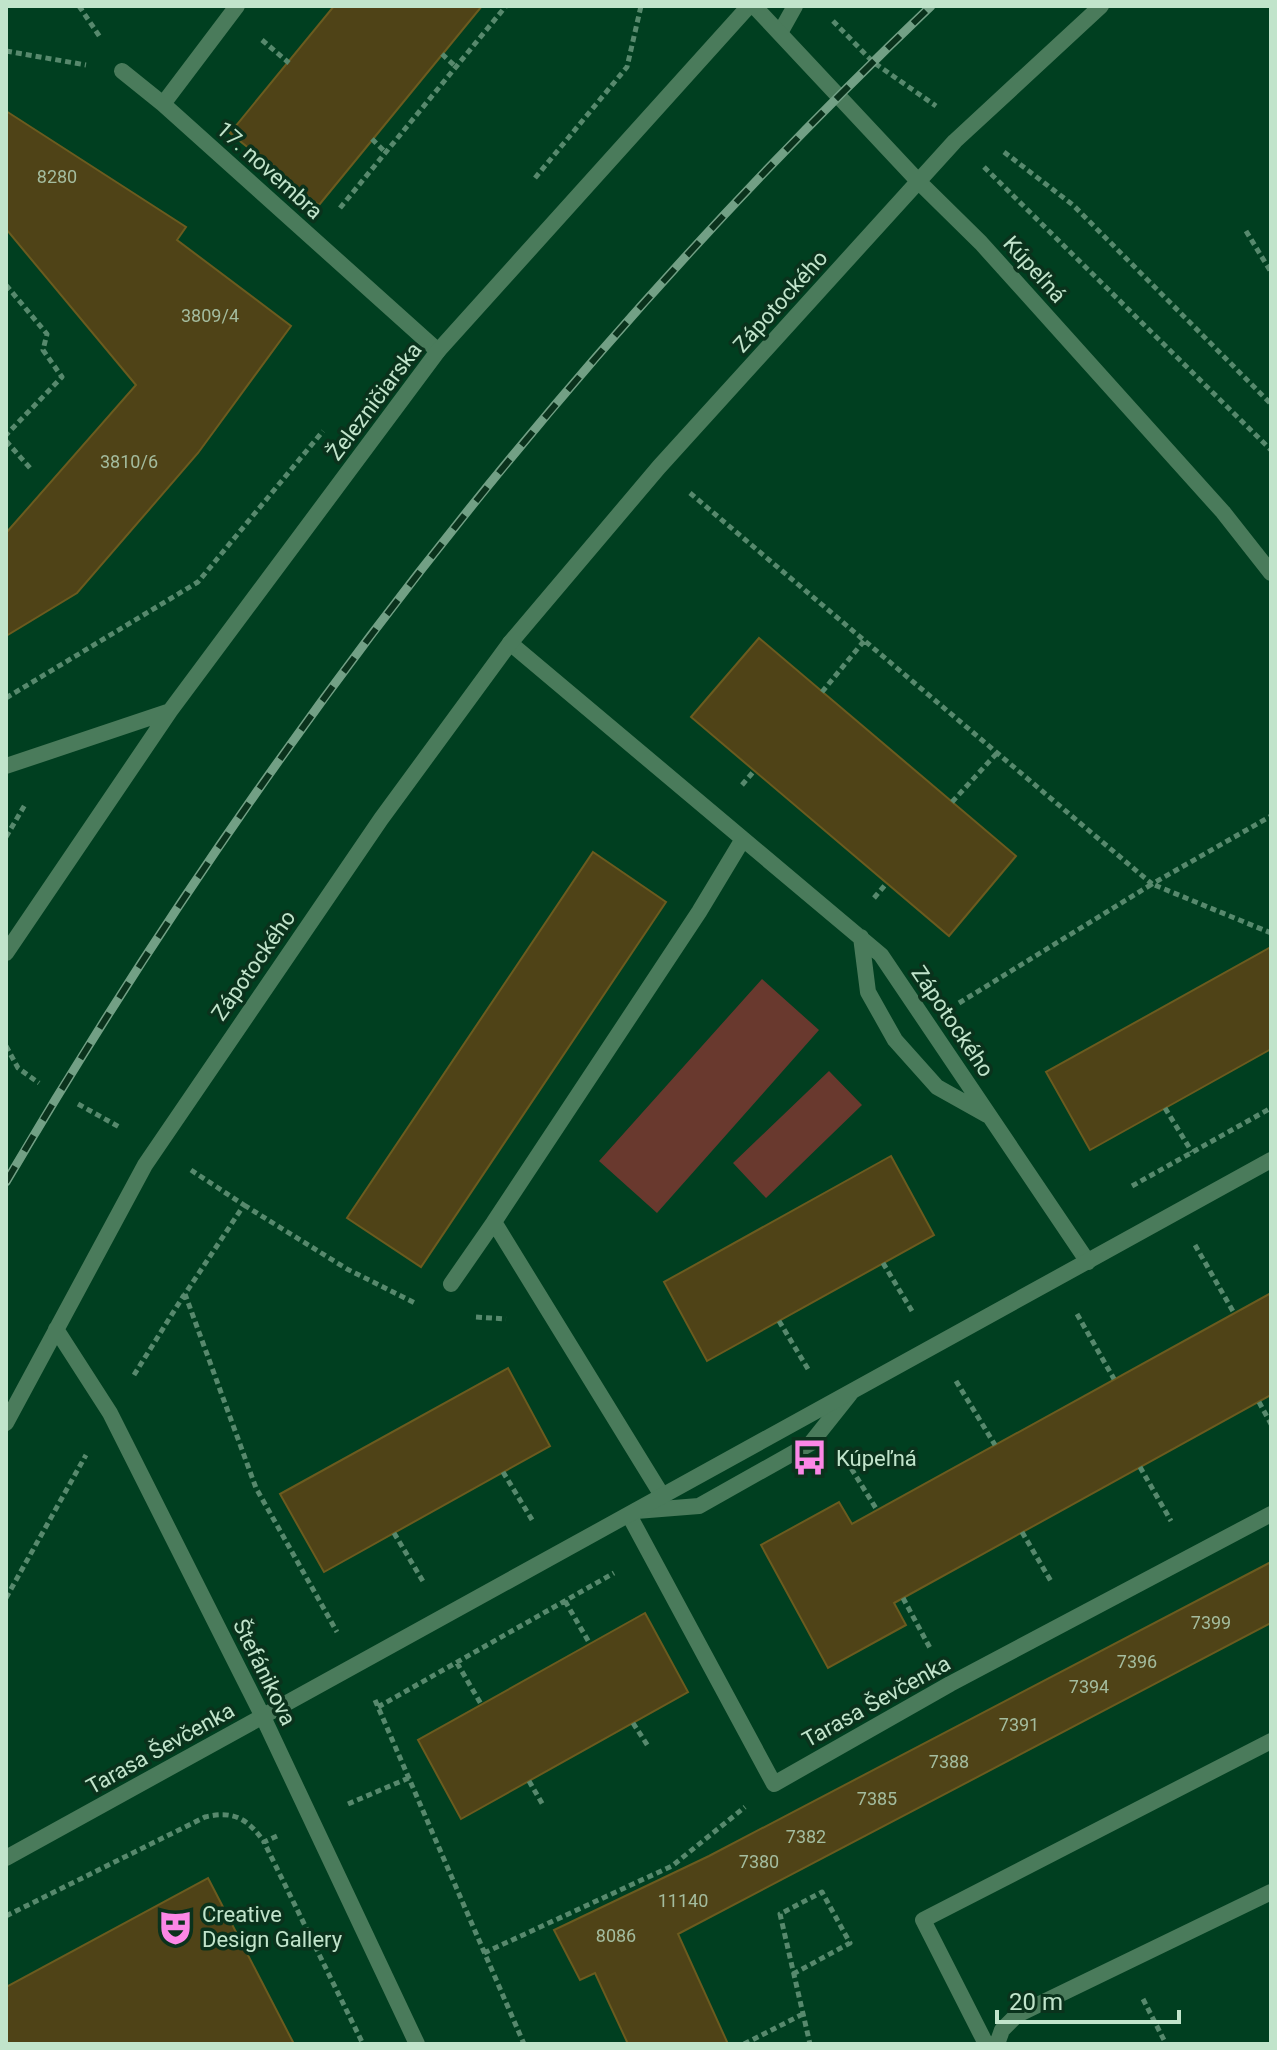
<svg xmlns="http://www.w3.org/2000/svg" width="1277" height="2050" font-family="Roboto,sans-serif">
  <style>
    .green { fill: #69392e }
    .building { fill: #4f4317; stroke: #6b5b1f; stroke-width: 2 }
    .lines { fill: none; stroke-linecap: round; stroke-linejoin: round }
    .path { stroke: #57896d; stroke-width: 5; stroke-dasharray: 6 4; stroke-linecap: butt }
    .lane { stroke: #4a7b5b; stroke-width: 16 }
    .street { stroke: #4a7b5b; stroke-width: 16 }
    .rail-casing { stroke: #72a085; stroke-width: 9 }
    .rail { stroke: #0a321c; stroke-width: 6; stroke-dasharray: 18; stroke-linecap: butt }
    .labels { text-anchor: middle; stroke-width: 7; stroke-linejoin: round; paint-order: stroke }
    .number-label { font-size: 18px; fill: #a4bc9e }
    .street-label { font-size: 22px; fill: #c1e4cb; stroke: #0a321c }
    .poi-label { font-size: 22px; fill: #c1e4cb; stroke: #0a321c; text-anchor: start }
  </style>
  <rect width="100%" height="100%" fill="#003f20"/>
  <path class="green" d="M 762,979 L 819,1030 L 657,1213 L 599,1161 Z
    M 829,1071 L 862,1105 L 766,1198 L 733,1163 Z"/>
  <path class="building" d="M 334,6 L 482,6 L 319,205 L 230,133 Z
    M 6,111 L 186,227 L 177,240 L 291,326 L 198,453 L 77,593 L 6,636 L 6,533 L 136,385 L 6,229 Z
    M 759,638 L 1016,856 L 949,936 L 691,717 Z
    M 593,852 L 666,902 L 421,1267 L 347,1218 Z
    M 1271,947 L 1271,1049 L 1090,1150 L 1046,1072 Z
    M 891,1156 L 934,1235 L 707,1361 L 664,1282 Z
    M 1271,1293 L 1271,1395 L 894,1603 L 906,1625 L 828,1668 L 761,1545 L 839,1502 L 852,1524 Z
    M 508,1368 L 550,1446 L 324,1572 L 280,1494 Z
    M 1271,1562 L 1271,1623 L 678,1934 L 728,2044 L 628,2044 L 595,1973 L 580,1980 L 554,1930 L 709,1856 Z
    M 645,1613 L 688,1692 L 461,1819 L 418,1740 Z
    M 208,1878 L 294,2044 L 6,2044 L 6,1987 Z"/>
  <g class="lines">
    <path class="path" d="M 79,6 L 100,37
      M 833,21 L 873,62 L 936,106
      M 262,40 L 289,63
      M 6,51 L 86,65
      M 442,54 L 456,67
      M 372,139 L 385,152
      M 1004,152 L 1073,205 L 1271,404
      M 984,167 L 1271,450
      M 535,178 L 627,67 L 641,6
      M 340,208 L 506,6
      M 1246,231 L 1271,272
      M 6,285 L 47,334 L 43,350 L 62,377 L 6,435
      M 6,441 L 30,468
      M 690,493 L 1152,884 L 1271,816
      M 822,692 L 864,641
      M 6,698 L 198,582 L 323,431
      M 742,785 L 754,771
      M 952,802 L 997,753
      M 6,837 L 26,803
      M 874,898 L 886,884
      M 959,1003 L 1152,884 L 1271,933
      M 6,1046 L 18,1068 L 39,1083
      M 78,1104 L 121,1128
      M 1165,1108 L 1192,1152
      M 191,1170 L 244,1205 L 185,1294 L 256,1488 L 337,1632
      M 1132,1186 L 1271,1108
      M 244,1205 L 347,1269 L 417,1304
      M 1195,1245 L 1234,1313
      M 883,1263 L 912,1311
      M 1077,1314 L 1114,1379
      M 476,1317 L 506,1319
      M 779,1321 L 808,1369
      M 134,1375 L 184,1295
      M 956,1381 L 995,1445
      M 1259,1402 L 1271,1424
      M 846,1460 L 877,1510
      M 1140,1467 L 1171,1521
      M 503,1472 L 534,1523
      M 1022,1532 L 1052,1583
      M 394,1533 L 424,1583
      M 6,1598 L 86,1455
      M 903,1598 L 930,1648
      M 565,1601 L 590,1644
      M 457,1663 L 481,1704
      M 375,1700 L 524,2044
      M 378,1707 L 614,1573
      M 633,1723 L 648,1746
      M 529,1781 L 543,1805
      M 348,1804 L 411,1777
      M 277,1836 L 264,1842 L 363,2044
      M 6,1916 L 205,1817 C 234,1810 248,1819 264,1842
      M 484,1953 L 672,1866 L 745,1807
      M 793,1974 L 850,1943 L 822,1892 L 780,1914 L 810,2044
      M 1143,1999 L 1166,2044
      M 744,2044 L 803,2014"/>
    <path class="lane" d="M 237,6 L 163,104 L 438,351
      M 781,31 L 795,6
      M 122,71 L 163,104
      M 510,643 L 881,955 L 1088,1262
      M 861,937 L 868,992 L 895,1040 L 937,1087 L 987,1115
      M 451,1284 L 494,1222
      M 663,1497 L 494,1222 L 699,912 L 743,839
      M 636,1511 L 699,1506 L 811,1443 L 850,1394
      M 629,1515 L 774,1784 L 950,1684 L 1271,1514
      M 986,2044 L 923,1920 L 1271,1741
      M 997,2044 L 1002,2030 L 1017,2015 L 1271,1892"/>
    <path class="street" d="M 754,6 L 918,181 L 981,243 L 1223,512 L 1271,573
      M 6,766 L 170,711
      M 6,953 L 170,711 L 438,351 L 749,6
      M 56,1329 L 110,1413 L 263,1717 L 417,2044
      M 6,1423 L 145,1165 L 381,819 L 510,643 L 659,467 L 955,141 L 1101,6
      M 6,1858 L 1271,1160"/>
    <defs>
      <path id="rail" d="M 6,1182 C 260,750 568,352 931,6"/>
    </defs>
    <use href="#rail" class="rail-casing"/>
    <use href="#rail" class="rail"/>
  </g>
  <defs>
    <symbol id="bus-bare" viewBox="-9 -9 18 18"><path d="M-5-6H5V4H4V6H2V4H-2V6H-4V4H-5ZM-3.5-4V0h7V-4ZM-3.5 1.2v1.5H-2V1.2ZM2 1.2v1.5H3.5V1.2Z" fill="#fb87e6" stroke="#0a321c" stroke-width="2.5" paint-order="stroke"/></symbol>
    <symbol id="theatre-bare" viewBox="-9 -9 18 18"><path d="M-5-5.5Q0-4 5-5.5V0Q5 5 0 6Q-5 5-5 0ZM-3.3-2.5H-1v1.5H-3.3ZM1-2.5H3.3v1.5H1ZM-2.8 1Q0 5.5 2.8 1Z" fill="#fb87e6" stroke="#0a321c" stroke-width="2.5" paint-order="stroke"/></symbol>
  </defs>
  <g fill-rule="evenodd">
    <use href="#bus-bare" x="784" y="1432" width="51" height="51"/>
    <use href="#theatre-bare" x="150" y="1902" width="51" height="51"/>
  </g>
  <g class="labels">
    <g class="number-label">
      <text x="57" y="183">8280</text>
      <text x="210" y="322">3809/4</text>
      <text x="129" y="468">3810/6</text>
      <text x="1211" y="1629">7399</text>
      <text x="1137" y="1668">7396</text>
      <text x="1089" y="1693">7394</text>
      <text x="1019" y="1731">7391</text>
      <text x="949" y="1768">7388</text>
      <text x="877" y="1805">7385</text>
      <text x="806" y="1843">7382</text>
      <text x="759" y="1868">7380</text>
      <text x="683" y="1907">11140</text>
      <text x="616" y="1942">8086</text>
    </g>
    <g class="street-label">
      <text transform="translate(270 170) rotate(42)" y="8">17. novembra</text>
      <text transform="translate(1035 269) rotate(48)" y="8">Kúpeľná</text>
      <text transform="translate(780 301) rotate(-48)" y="8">Zápotockého</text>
      <text transform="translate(374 401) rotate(-53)" y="8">Železničiarska</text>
      <text transform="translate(253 965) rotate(-55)" y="8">Zápotockého</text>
      <text transform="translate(953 1021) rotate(56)" y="8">Zápotockého</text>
      <text transform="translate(265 1672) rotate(64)" y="8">Štefánikova</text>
      <text transform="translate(876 1701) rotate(-29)" y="8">Tarasa Ševčenka</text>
      <text transform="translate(160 1748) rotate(-29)" y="8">Tarasa Ševčenka</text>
    </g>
    <g class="poi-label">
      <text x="836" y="1466">Kúpeľná</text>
      <text x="202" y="1922">Creative<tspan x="202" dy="25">Design Gallery</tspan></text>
    </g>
  </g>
  <rect width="1277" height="2050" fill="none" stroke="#c1e4cb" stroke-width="16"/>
  <path d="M997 2010v12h182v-12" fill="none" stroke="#c1e4cb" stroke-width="4"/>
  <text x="1009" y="2010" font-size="24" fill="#c1e4cb" stroke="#0a321c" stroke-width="6" paint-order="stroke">20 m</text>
</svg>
